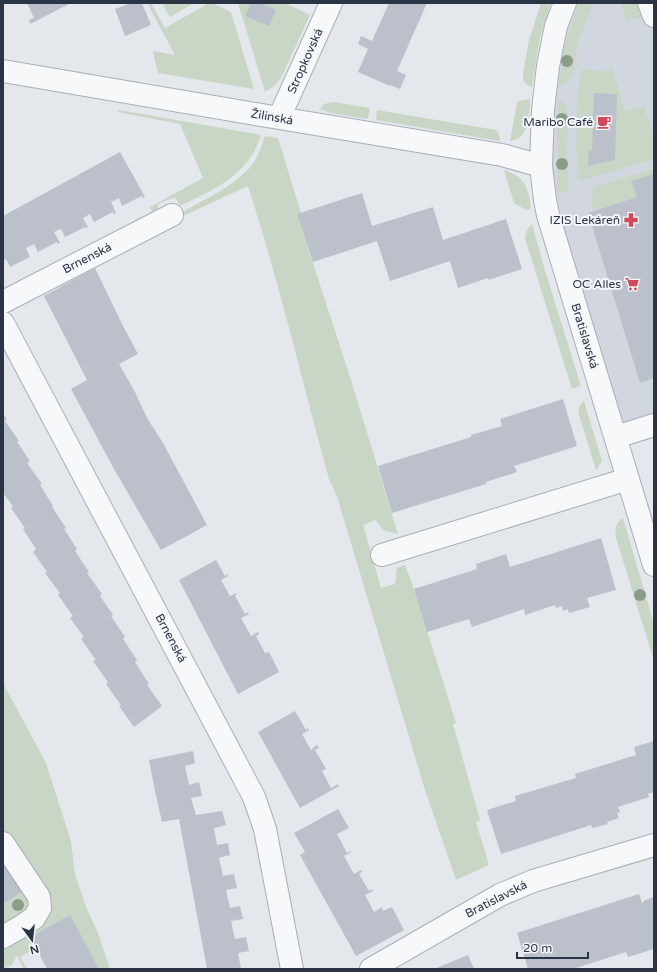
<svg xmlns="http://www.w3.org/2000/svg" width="657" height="972" font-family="'Varela Round',sans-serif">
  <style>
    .built { fill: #d2d6de }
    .green { fill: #c9d6c5 }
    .building { fill: #bbc0ca }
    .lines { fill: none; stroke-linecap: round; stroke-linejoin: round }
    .minor-casing { stroke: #a9aeb7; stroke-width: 24 }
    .minor { stroke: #f7f8fa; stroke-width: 22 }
    .tree { fill: #899d89 }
    .labels { text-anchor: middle; stroke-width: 4; stroke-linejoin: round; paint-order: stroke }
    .street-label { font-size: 12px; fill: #2b3445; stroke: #f4f6f9 }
    .poi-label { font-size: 12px; fill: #2b3445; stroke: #f4f6f9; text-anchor: end }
  </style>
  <rect width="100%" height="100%" fill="#e4e7ec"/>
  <path class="built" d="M 565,3 L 649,3 L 654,16 L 654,425 L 616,437 L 545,200 Z"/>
  <path class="green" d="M 147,3 L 151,3 L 165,28 L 209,3 L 212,3 L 231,12 L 254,89 L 158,73 L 153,51 L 175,55 Z
    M 162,3 L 194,3 L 170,17 Z
    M 238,3 L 285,3 L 310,15 L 281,78 L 274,86 L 265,92 Z
    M 541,3 L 551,3 L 540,38 L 532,87 L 526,84 L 523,80 L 523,74 L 529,40 Z
    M 579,3 L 593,3 C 587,18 581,33 577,48 C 575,58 576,71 570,79 C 567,83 563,84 559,85 L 564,47 Z
    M 621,3 L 637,3 L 640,8 L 641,17 L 626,21 Z
    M 611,64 L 625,111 L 644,106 L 654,138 L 654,159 L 583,180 L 579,180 L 577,177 C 577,142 574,104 582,69 L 609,72 Z
    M 530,99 C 529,115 530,139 510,141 L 517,103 L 518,101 Z
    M 557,100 C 565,102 566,105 568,113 L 567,155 L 569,190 L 558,194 L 557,159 Z
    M 334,102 L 370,108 L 368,119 L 331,113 L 320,109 C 324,103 327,103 334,102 Z
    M 119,110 L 261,135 C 259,140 257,146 254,152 C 236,181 209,192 180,206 L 175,197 L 158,204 L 158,212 L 154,217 L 150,207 L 203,178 L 180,124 L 118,112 Z
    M 377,110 L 496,130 L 499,133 L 500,141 L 376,120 Z
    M 265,136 L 278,138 L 301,213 L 297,214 L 351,380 L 398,534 C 387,531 382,532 376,520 L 363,525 L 381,588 L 395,584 L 397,568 L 405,565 L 414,589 L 456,723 L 453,724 L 480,820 L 476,822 L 489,865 L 456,880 L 424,787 L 337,496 L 329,479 C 302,381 279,282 248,186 L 183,216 L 182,212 C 206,199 241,183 256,159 C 260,152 262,143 265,136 Z
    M 654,169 L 654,174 L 631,181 L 637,197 L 596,210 C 589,201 591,199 593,188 L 596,186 Z
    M 504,170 C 525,177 528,187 531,207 L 530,209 L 526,210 L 514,203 Z
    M 532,224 L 546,274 L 581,386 L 572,389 L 525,238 L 527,230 Z
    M 584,401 L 602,461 L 596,470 L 579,415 C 578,409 579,405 584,401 Z
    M 623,518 L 654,624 L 654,661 L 616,538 C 615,528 615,524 623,518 Z
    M 3,683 L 46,763 L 71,841 L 75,874 L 86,907 L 98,933 L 110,969 L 99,969 L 70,916 L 30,937 L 36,948 L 20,957 L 27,969 L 24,969 L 17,955 L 12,965 L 3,969 Z"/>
  <path class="building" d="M 27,3 L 71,3 L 30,24 L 29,20 L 34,18 Z
    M 131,3 L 142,3 L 151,25 L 125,36 L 115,9 Z
    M 251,3 L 260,3 L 276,10 L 269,26 L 245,16 Z
    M 389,3 L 427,3 L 397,71 L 406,75 L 400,89 L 390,85 L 390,86 L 358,72 L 368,49 L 358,44 L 361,36 L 372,41 Z
    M 594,93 L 617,94 L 615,160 L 588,166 L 589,150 L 592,151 Z
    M 120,152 L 145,197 L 143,198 L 142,196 L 122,206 L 119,198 L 111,202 L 116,213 L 114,214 L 113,212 L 94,222 L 90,214 L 83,218 L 88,227 L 86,228 L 85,227 L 65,237 L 61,229 L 54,232 L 60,243 L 58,244 L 57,242 L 38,252 L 34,244 L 26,248 L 30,257 L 10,267 L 6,259 L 3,261 L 3,216 Z
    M 654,174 L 654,378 L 640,383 L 588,213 L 637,197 L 631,181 Z
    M 362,193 L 372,226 L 433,207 L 443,240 L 506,219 L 522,269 L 488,280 L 488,278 L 458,288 L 450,261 L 390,281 L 377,241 L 313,262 L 297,214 Z
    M 95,268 L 123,326 L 138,354 L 119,364 L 135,392 L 147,418 L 163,443 L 207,525 L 161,550 L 114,469 L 71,389 L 87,380 L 44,296 Z
    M 563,399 L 577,446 L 514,466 L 517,472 L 486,482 L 486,484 L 392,513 L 378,466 L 471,437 L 471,435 L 502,426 L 500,419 Z
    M 3,414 L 7,419 L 5,421 L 19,441 L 17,442 L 30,461 L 27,463 L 42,484 L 40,485 L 53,506 L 52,507 L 66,528 L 64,529 L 77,549 L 75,551 L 89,572 L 87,573 L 102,594 L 100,596 L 113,615 L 111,616 L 125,637 L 123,639 L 137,660 L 135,662 L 149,684 L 147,685 L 162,706 L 134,727 L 119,706 L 121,705 L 106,684 L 108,682 L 93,661 L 96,660 L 81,639 L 84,637 L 70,618 L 73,616 L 58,595 L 60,593 L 45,573 L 47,572 L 33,552 L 36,549 L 23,529 L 25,528 L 11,508 L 13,506 L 3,493 Z
    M 601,538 L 616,590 L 587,598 L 590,607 L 569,613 L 568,609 L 563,611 L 562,606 L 556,608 L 555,605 L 525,615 L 524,609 L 472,627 L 469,619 L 427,632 L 414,589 L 477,569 L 476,564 L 506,554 L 510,567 Z
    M 216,560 L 225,576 L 228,574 L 228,576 L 221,580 L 230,596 L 237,593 L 237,594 L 235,596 L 245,614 L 248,612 L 249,614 L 241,618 L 251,636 L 258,632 L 259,634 L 256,636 L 265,653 L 269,652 L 279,672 L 238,694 L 179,580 Z
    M 295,711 L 306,730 L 308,728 L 309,730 L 302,734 L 311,750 L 317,745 L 319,748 L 315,750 L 326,769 L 322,771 L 331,788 L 338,784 L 339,786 L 300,808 L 258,732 Z
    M 654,741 L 654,792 L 648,794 L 649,797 L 618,807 L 620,812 L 617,813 L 619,818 L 607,822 L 608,824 L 592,828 L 591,825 L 501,854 L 487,810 L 516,801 L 515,796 L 576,778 L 575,774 L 636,755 L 634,747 Z
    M 193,751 L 195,763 L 185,766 L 189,785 L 199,782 L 202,796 L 191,798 L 196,815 L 222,811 L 226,825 L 214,828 L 217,845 L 228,843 L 230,855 L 219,858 L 223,876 L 234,874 L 237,888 L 226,890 L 230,908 L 240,906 L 243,919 L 231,921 L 235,939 L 246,937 L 249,951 L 238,953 L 241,969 L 207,969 L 179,819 L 162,822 L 155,791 L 149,760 Z
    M 338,809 L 349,828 L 337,834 L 347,853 L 350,851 L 351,852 L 344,856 L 354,874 L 361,870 L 362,872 L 359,874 L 369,891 L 372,889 L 373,891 L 365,895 L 374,912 L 382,907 L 383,911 L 392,907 L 404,930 L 356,956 L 300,855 L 305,852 L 294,833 Z
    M 3,852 L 24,890 L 17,894 L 18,895 L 3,903 Z
    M 639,894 L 642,903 L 644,902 L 643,901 L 654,897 L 654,949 L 628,957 L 626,952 L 573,969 L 528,969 L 517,933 Z
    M 70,915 L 99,969 L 47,969 L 30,937 Z
    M 468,955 L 474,969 L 434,969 Z"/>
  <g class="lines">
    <defs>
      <path id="minor" d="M 565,3 L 556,26 L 548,66 L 543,110 L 541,166 L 545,200 L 548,215 L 654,565
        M 649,3 L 654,16
        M 3,71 L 279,118 L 502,155 L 541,166
        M 279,118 L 331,3
        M 3,302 L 172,215
        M 3,323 L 254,797 L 265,829 L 292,969
        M 616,437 L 654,425
        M 382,555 L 628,479
        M 3,843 L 39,897 L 40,908 L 34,918 L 22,926 L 3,937
        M 371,969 L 500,895 L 533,881 L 654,845"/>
    </defs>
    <use href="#minor" class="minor-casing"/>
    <use href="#minor" class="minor"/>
  </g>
  <g class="tree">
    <circle cx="567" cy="61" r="6"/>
    <circle cx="562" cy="119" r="6"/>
    <circle cx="562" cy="164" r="6"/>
    <circle cx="640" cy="595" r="6"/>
    <circle cx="18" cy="905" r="6"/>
  </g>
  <defs>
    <symbol id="cafe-bare" viewBox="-9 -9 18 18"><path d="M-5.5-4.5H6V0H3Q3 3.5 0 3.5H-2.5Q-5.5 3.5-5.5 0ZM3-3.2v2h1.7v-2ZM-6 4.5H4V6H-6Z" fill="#d1495b" stroke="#f4f6f9" stroke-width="2.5" paint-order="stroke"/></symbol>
    <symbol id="pharmacy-bare" viewBox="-9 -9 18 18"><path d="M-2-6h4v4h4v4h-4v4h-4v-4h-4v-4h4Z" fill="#d1495b" stroke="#f4f6f9" stroke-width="2.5" paint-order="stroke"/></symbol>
    <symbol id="supermarket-bare" viewBox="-9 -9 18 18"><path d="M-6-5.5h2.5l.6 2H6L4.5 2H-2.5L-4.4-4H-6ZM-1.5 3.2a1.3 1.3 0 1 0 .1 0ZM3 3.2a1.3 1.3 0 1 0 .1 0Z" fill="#d1495b" stroke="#f4f6f9" stroke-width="2.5" paint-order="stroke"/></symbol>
  </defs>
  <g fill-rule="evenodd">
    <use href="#cafe-bare" x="594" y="112" width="20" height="20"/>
    <use href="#pharmacy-bare" x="621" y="210" width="20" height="20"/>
    <use href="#supermarket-bare" x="622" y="274" width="20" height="20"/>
  </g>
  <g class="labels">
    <g class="street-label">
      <text transform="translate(305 61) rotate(-66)" y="4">Stropkovská</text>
      <text transform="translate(272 117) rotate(10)" y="4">Žilinská</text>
      <text transform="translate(87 258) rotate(-27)" y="4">Brnenská</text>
      <text transform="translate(585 336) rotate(73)" y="4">Bratislavská</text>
      <text transform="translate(171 638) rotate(62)" y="4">Brnenská</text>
      <text transform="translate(496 899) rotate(-27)" y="4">Bratislavská</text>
    </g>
    <g class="poi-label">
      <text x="593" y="126">Maribo Café</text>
      <text x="620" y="224">IZIS Lekáreň</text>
      <text x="621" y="288">OC Alles</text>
    </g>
  </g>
  <rect width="657" height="972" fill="none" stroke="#2b3445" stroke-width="8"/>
  <g transform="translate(32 940) rotate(165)" stroke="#f4f6f9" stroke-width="3" paint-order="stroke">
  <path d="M0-3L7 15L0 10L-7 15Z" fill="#2b3445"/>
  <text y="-6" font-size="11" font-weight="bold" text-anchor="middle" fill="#2b3445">N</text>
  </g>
  <path d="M517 952v6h71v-6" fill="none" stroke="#2b3445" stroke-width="2"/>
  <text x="523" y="952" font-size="12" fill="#2b3445" stroke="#f4f6f9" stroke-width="3" paint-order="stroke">20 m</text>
</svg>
